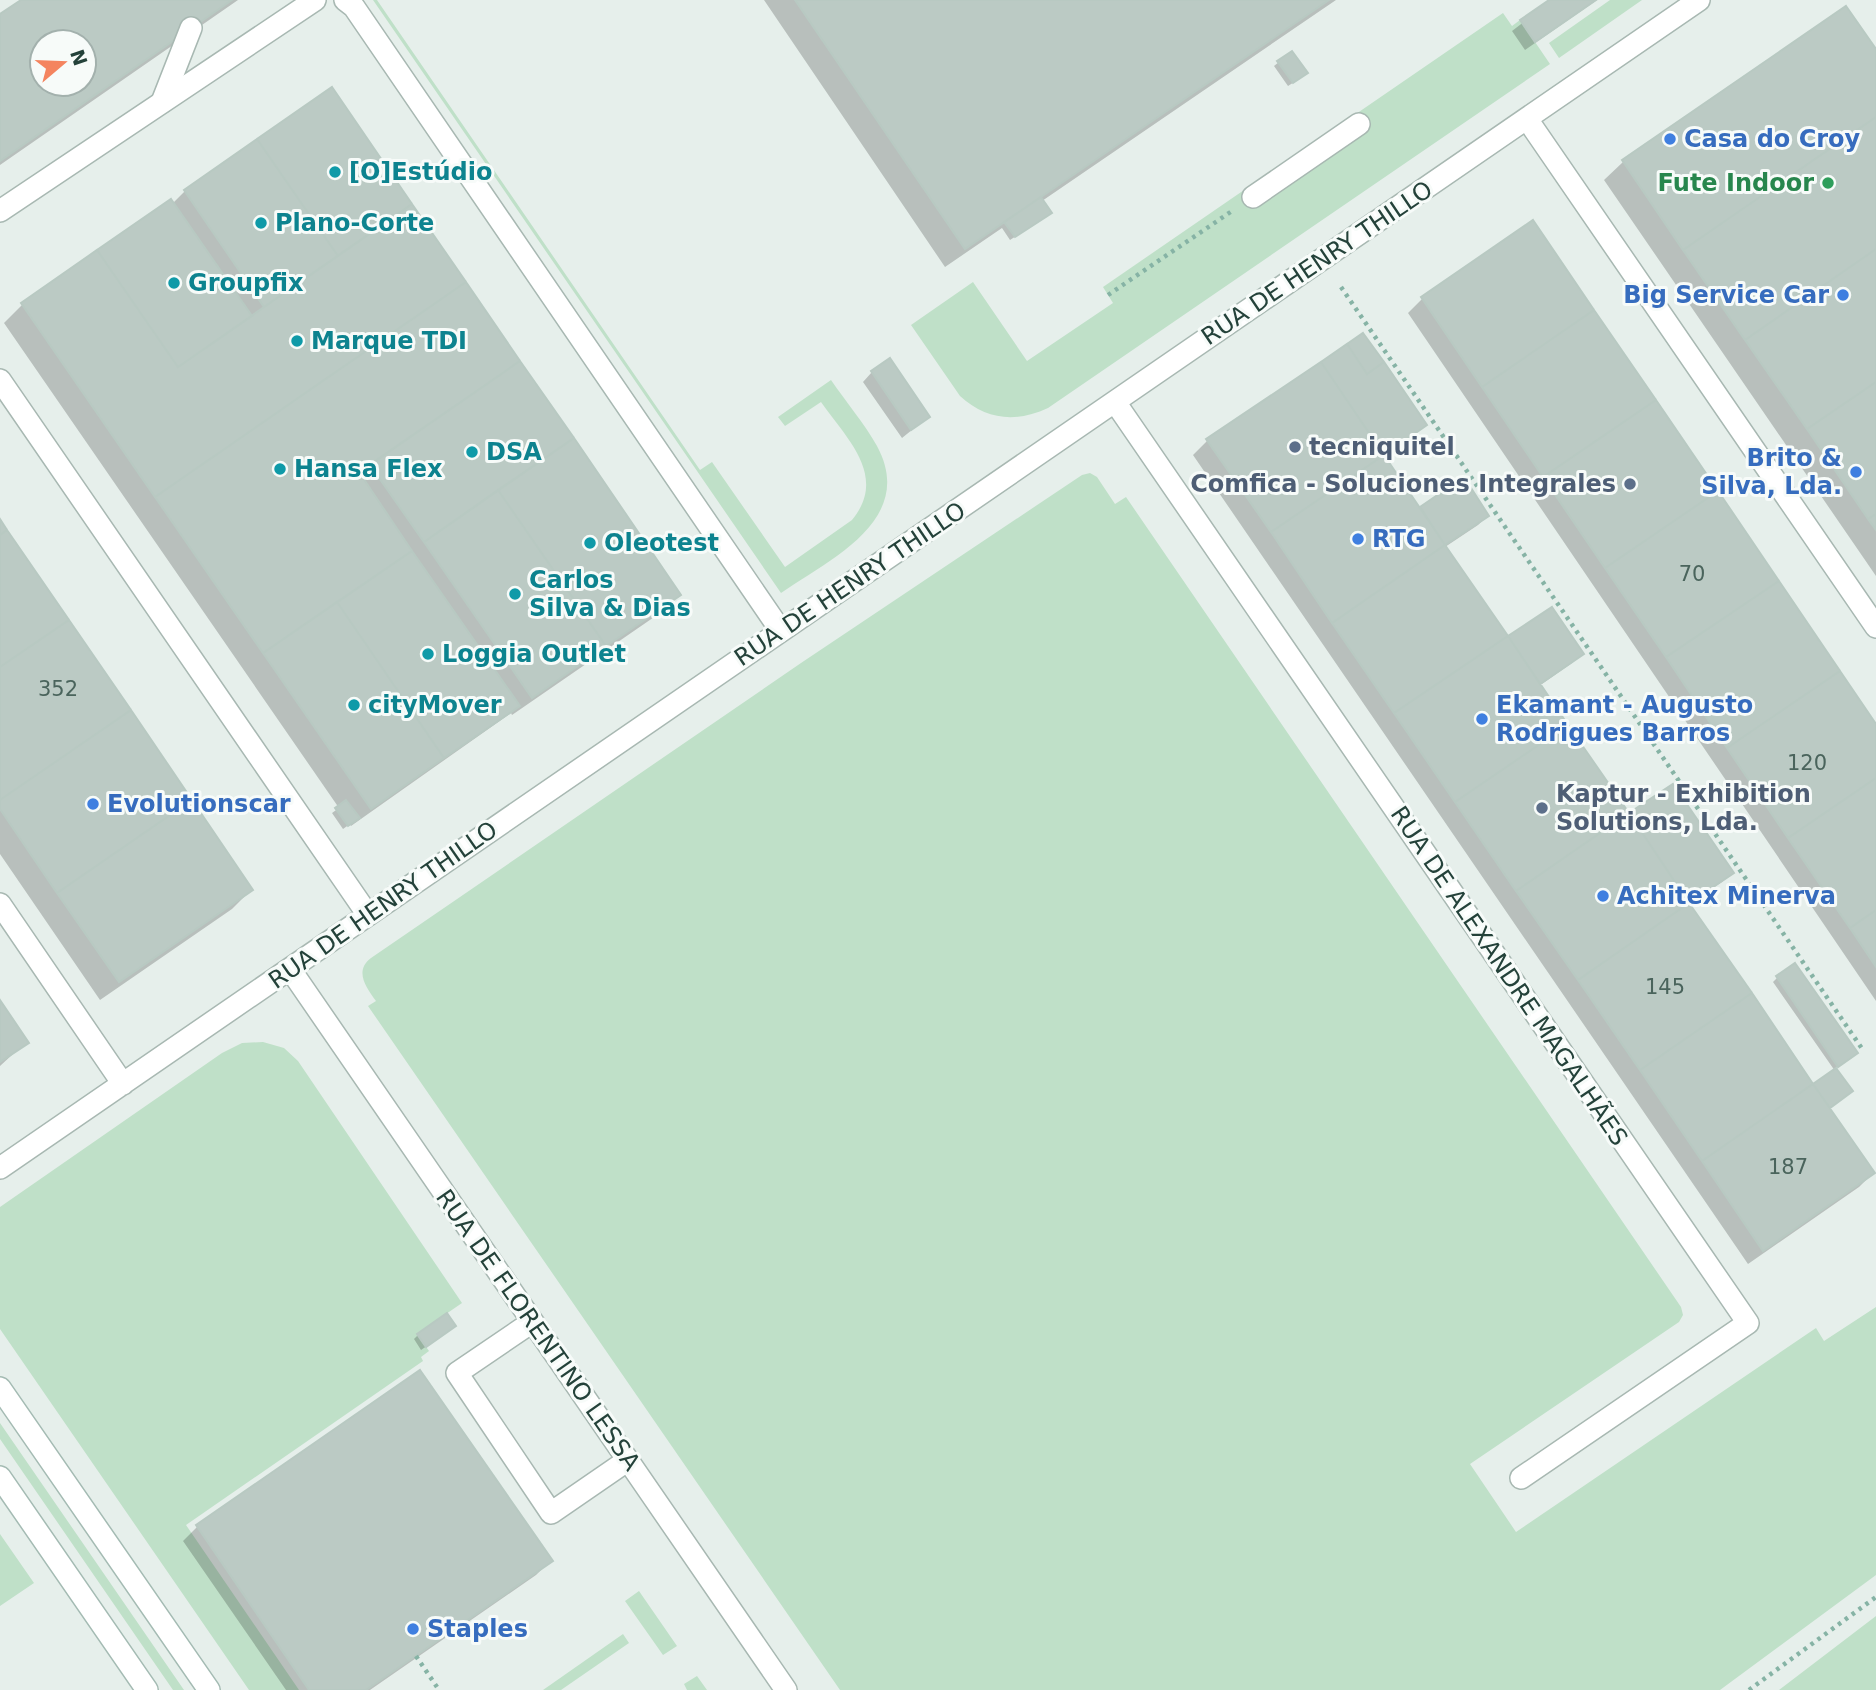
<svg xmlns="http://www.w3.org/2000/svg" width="1876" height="1690" font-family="'DejaVu Sans',sans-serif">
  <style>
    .green { fill: #bfe0c8 }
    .shadow { fill: #0003; fill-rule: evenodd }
    .building { fill: #bbcac4; stroke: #b8c9c2; stroke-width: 2; fill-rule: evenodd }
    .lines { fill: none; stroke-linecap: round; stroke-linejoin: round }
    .lane-casing { stroke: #a8b8b2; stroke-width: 24 }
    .street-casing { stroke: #a8b8b2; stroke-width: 24 }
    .secondary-casing { stroke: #a4bbb3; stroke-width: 24 }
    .path { stroke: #86b3a5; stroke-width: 4.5; stroke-dasharray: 3.5 5; stroke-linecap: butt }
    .lane { stroke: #fff; stroke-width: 21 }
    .street { stroke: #fff; stroke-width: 21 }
    .secondary { stroke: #fff; stroke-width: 21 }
    .shop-dot { fill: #3f7fe0; stroke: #f7fbf9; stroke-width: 2.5 }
    .culture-dot { fill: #0f9aa8; stroke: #f7fbf9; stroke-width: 2.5 }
    .leisure-dot { fill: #2e9e5b; stroke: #f7fbf9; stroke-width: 2.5 }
    .service-dot { fill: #5c6f8a; stroke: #f7fbf9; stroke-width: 2.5 }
    .labels { text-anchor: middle; stroke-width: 6; stroke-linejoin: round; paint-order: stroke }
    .number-label { font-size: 21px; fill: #4a645c }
    .shop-label { font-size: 24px; font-weight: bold; fill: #366cbe; stroke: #f7fbf9; text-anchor: start }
    .culture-label { font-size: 24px; font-weight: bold; fill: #0d838f; stroke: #f7fbf9; text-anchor: start }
    .leisure-label { font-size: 24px; font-weight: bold; fill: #27864d; stroke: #f7fbf9; text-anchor: end }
    .street-label { font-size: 24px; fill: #24423a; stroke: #f7fbf9 }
    .service-label { font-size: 24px; font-weight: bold; fill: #4e5e75; stroke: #f7fbf9; text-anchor: start }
  </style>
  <rect width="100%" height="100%" fill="#e6efeb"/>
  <path class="green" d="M 373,0 L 377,0 L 700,470 L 712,462 L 785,567 L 852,520 C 888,476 847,439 821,402 L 785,426 L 778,417 L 831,380 C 846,402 864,423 877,446 C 917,520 830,559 781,593 Z
    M 1610,0 L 1642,0 L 1559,58 L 1549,43 Z
    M 1503,13 L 1512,26 L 1520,20 L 1550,64 L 1048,408 C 1016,423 986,420 960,396 L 911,325 L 973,282 L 1027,361 L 1113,303 L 1103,287 L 1247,188 L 1258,205 L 1353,116 Z
    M 1090,473 L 1097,477 L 1115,504 L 1126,497 L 1681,1307 L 1683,1315 L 1679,1322 L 1470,1464 L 1516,1532 L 1816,1328 L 1824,1341 L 1876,1307 L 1876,1575 L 1720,1690 L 840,1690 L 368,1006 L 376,1001 C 366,987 354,971 371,958 L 801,663 L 1082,475 Z
    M 263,1042 L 284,1048 L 298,1061 L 462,1303 L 417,1334 L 429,1351 L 421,1357 L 423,1361 L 186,1525 L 299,1690 L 249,1690 L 0,1329 L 0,1207 L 222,1053 L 242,1043 Z
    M 0,1423 L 184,1690 L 173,1690 L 0,1439 Z
    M 0,1534 L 34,1583 L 0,1606 Z
    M 639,1591 L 677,1646 L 663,1655 L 625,1601 Z
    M 1876,1616 L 1876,1690 L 1779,1690 Z
    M 623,1634 L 629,1643 L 561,1690 L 543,1690 Z
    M 697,1676 L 707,1690 L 687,1690 L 684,1684 Z"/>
  <path class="shadow" d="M 24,0 L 238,0 L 0,165 L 0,16 ZM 42,42 L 84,42 L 84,84 L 42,84 Z
    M 764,0 L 1336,0 L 1042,201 L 1045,217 L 1010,240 L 1002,228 L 945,267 Z
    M 1552,0 L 1597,0 L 1525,50 L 1512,31 Z
    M 1846,8 L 1876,52 L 1876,576 L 1604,180 L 1623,162 Z
    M 1279,62 L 1302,77 L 1288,86 L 1274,66 Z
    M 331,90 L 679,595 L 660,613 L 512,715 L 511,713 L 351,826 L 350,824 L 343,829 L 332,813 L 339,808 L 4,323 L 23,304 L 172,204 L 185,191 Z
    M 1422,299 L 1876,727 L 1876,1001 L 1408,313 Z
    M 1322,364 L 1425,425 L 1383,457 L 1419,510 L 1463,480 L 1487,516 L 1478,525 L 1445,547 L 1508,639 L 1582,654 L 1572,663 L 1539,686 L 1629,816 L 1732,873 L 1722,882 L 1689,904 L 1813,1086 L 1835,1071 L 1773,982 L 1777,978 L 1795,965 L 1851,1057 L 1834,1069 L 1851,1091 L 1828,1108 L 1873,1173 L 1859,1187 L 1748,1264 L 1193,455 L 1207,441 Z
    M 872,372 L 928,417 L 902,438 L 863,382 Z
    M 0,523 L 251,890 L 232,909 L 100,1000 L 0,854 Z
    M 0,1004 L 26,1042 L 0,1066 Z
    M 450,1330 L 421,1350 L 414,1339 L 418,1335 Z
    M 197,1527 L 550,1561 L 536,1575 L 370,1690 L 286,1690 L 183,1541 Z"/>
  <path class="building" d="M 21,0 L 232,0 L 0,161 L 0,14 ZM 42,42 L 84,42 L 84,84 L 42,84 Z
    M 795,0 L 1329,0 L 965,249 Z
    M 1549,0 L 1596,0 L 1535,42 L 1520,20 Z
    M 1846,6 L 1876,49 L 1876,117 L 1683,250 L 1622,160 Z
    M 1292,51 L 1308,73 L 1293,83 L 1277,61 Z
    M 332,87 L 412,204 L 338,256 L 257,139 Z
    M 1876,117 L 1876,249 L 1745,340 L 1683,250 Z
    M 257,139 L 338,256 L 264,307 L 184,190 Z
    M 1041,197 L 1052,213 L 1015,237 L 1004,222 Z
    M 171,199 L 252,316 L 178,367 L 97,250 Z
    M 412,204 L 466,282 L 155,497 L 21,303 L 97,250 L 178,367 Z
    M 1533,220 L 1594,310 L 1482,387 L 1421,297 Z
    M 1876,249 L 1876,382 L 1807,429 L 1745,340 Z
    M 466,282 L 520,361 L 359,472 L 412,551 L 263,653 L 155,497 Z
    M 1594,310 L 1656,400 L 1543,477 L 1482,387 Z
    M 1363,333 L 1384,362 L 1367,374 L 1347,344 Z
    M 1347,344 L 1367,374 L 1384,362 L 1427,425 L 1384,455 L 1321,362 Z
    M 890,358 L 930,417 L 911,430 L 871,371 Z
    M 520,361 L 574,438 L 424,542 L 370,465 Z
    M 1321,362 L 1384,455 L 1271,532 L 1206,439 Z
    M 1876,382 L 1876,514 L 1868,519 L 1807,429 Z
    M 1656,400 L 1718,491 L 1605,568 L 1543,477 Z
    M 574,438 L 681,595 L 606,646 L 498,490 Z
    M 1384,455 L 1445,545 L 1332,623 L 1271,532 Z
    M 1464,477 L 1489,516 L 1445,545 L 1420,507 Z
    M 498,490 L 606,646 L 532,698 L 424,542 Z
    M 1718,491 L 1779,581 L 1666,657 L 1605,568 Z
    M 1876,514 L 1876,530 L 1868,519 Z
    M 0,519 L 7,530 L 0,535 Z
    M 7,530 L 69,620 L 0,667 L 0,535 Z
    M 1445,545 L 1508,636 L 1394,713 L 1332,623 Z
    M 412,551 L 520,706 L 444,758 L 337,602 Z
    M 1779,581 L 1840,671 L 1727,748 L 1666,657 Z
    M 337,602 L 444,758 L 371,809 L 263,653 Z
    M 1552,607 L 1584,654 L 1540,684 L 1508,636 Z
    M 69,620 L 131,710 L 0,800 L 0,667 Z
    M 1508,636 L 1568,725 L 1455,802 L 1394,713 Z
    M 1840,671 L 1876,724 L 1876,778 L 1788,838 L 1727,748 Z
    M 131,710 L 192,800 L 57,893 L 0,809 L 0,800 Z
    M 1568,725 L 1629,813 L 1516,891 L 1455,802 Z
    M 1876,778 L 1876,910 L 1850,928 L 1788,838 Z
    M 1673,784 L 1734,873 L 1689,903 L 1629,813 Z
    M 192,800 L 253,890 L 119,982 L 57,893 Z
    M 346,800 L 360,818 L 348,826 L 335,808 Z
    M 1629,813 L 1689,903 L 1578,980 L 1516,891 Z
    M 1689,903 L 1752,993 L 1640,1070 L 1578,980 Z
    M 1876,910 L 1876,967 L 1850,928 Z
    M 1795,963 L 1858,1053 L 1838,1067 L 1776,976 Z
    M 1752,993 L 1813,1084 L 1702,1161 L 1640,1070 Z
    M 0,1000 L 29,1043 L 0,1062 Z
    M 1836,1068 L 1853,1091 L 1830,1108 L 1813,1084 Z
    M 1813,1084 L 1875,1173 L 1763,1251 L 1702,1161 Z
    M 447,1313 L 456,1326 L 426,1347 L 417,1334 Z
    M 420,1370 L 553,1561 L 366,1690 L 309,1690 L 196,1525 Z"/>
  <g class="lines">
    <defs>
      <path id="lane" d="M 162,102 L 191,28
        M 1253,197 L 1359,124
        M 532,1322 L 457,1373 L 551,1513 L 628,1460"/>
      <path id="street" d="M 345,0 L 354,7 L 781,631
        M 1527,119 L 1876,627
        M 0,211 L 315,0
        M 0,380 L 368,915
        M 1115,402 L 1748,1323 L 1521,1478
        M 0,904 L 123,1084
        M 290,969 L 786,1690
        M 0,1168 L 1699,0"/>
      <path id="secondary" d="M 0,1388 L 209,1690
        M 0,1477 L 147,1690"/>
    </defs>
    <use href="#lane" class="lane-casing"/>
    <use href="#street" class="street-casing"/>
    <use href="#secondary" class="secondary-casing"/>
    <path class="path" d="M 1341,287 L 1863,1050
      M 1108,295 L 1232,211
      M 416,1656 L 439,1690
      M 1749,1690 L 1876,1597"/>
    <use href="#lane" class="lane"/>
    <use href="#street" class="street"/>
    <use href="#secondary" class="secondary"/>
  </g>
  <g class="shop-dot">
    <circle cx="1670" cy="139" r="7"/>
    <circle cx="1843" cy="295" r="7"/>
    <circle cx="1856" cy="472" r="7"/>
    <circle cx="1358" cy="539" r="7"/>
    <circle cx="1482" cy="719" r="7"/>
    <circle cx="93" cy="804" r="7"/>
    <circle cx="1603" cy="896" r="7"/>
    <circle cx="413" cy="1629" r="7"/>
  </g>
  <g class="culture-dot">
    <circle cx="335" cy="172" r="7"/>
    <circle cx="261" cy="223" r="7"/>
    <circle cx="174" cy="283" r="7"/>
    <circle cx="297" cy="341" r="7"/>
    <circle cx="472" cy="452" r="7"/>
    <circle cx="280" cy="469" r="7"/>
    <circle cx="590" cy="543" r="7"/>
    <circle cx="515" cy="594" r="7"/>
    <circle cx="428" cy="654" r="7"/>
    <circle cx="354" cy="705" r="7"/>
  </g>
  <circle class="leisure-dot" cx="1828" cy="183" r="7"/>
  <g class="service-dot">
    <circle cx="1295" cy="447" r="7"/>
    <circle cx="1630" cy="484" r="7"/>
    <circle cx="1542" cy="808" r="7"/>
  </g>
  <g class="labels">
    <g class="number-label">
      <text x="1692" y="581">70</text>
      <text x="58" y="696">352</text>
      <text x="1807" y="770">120</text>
      <text x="1665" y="994">145</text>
      <text x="1788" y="1174">187</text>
    </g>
    <g class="shop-label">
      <text x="1684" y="147">Casa do Croy</text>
      <text x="1829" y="303" text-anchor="end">Big Service Car</text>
      <text x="1842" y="466" text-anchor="end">Brito &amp;<tspan x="1842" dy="28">Silva, Lda.</tspan></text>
      <text x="1372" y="547">RTG</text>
      <text x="1496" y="713">Ekamant - Augusto<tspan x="1496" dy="28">Rodrigues Barros</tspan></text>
      <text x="107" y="812">Evolutionscar</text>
      <text x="1617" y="904">Achitex Minerva</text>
      <text x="427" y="1637">Staples</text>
    </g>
    <g class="culture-label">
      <text x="349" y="180">[O]Estúdio</text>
      <text x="275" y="231">Plano-Corte</text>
      <text x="188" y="291">Groupfix</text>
      <text x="311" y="349">Marque TDI</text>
      <text x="486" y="460">DSA</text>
      <text x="294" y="477">Hansa Flex</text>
      <text x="604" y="551">Oleotest</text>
      <text x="529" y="588">Carlos<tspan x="529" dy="28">Silva &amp; Dias</tspan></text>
      <text x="442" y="662">Loggia Outlet</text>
      <text x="368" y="713">cityMover</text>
    </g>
    <g class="leisure-label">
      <text x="1814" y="191">Fute Indoor</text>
    </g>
    <g class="street-label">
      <text transform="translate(1317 263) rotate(-34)" y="8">RUA DE HENRY THILLO</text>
      <text transform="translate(850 584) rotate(-34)" y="8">RUA DE HENRY THILLO</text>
      <text transform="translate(383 905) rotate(-35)" y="8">RUA DE HENRY THILLO</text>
      <text transform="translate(1509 976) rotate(56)" y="8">RUA DE ALEXANDRE MAGALHÃES</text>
      <text transform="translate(538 1330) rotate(55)" y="8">RUA DE FLORENTINO LESSA</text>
    </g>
    <g class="service-label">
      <text x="1309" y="455">tecniquitel</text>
      <text x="1616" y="492" text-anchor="end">Comfica - Soluciones Integrales</text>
      <text x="1556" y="802">Kaptur - Exhibition<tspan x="1556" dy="28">Solutions, Lda.</tspan></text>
    </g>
  </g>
  <g transform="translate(63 63) rotate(71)"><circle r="33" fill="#f7fbf9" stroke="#a3b1ad" stroke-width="2"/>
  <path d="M0-5L12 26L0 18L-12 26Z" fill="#f4845f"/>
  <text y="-10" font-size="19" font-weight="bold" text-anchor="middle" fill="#24423a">N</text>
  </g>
</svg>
